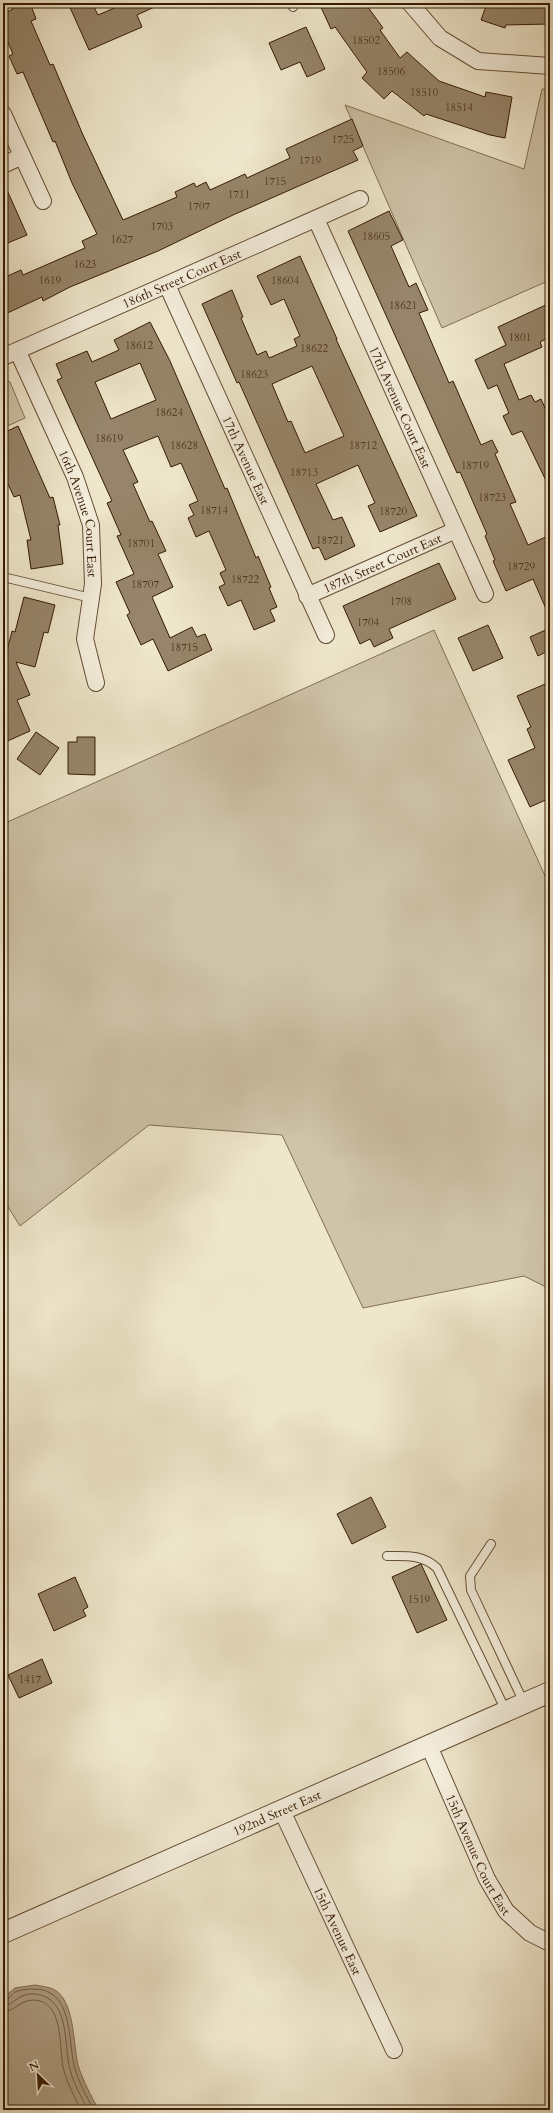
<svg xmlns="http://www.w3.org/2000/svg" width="553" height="2113" font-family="Cardo,serif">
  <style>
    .green { fill: #cfc4a9; stroke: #826f54 }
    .water { fill: #b0a187; stroke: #7f6b51 }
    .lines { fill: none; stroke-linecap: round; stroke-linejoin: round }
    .shore { stroke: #725e44; stroke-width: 1 }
    .building { fill: #96856a; stroke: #351a00; fill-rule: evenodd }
    .service-casing { stroke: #644d33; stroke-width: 10 }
    .minor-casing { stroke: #644d33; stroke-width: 18 }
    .tertiary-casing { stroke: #644d33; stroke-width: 22 }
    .service { stroke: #f5efde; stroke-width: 8 }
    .minor { stroke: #f5efde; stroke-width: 16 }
    .tertiary { stroke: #f5efde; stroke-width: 20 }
    .labels { text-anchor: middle; stroke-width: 3; stroke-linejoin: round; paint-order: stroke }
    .number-label { font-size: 11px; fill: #4d351a }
    .street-label { font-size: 13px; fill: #351a00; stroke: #f5efde }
  </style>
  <rect width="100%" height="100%" fill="#efe7cc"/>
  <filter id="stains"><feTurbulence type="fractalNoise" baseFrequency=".005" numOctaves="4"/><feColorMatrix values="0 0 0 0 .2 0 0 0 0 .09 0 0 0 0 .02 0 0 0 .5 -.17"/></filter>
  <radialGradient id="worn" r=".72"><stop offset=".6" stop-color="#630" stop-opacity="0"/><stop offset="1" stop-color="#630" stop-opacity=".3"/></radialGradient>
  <path class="green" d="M 542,89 L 550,89 L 550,280 L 442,328 L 345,105 L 524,169 Z
    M 3,379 L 10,382 L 25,418 L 3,428 Z
    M 434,630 L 550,887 L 550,1289 L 524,1276 L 363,1308 L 282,1135 L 149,1125 L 20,1226 L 3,1199 L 3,824 Z"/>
  <path class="water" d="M 35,1985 C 41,1986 48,1987 53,1989 C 75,1999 73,2045 78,2065 C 83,2081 91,2096 99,2110 L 3,2110 L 3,1998 L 15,1988 Z"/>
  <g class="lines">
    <path class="shore" d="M 3,2001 C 9,2000 11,1995 15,1992 C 19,1990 28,1989 33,1989 C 73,1988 68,2039 74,2065 C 78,2081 86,2096 94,2110
      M 3,2006 C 15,2005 18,1992 36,1994 C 69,1999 64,2040 69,2065 C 72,2081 81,2096 88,2110
      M 3,2012 C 16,2011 19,2000 34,2000 C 64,2001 59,2047 63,2067 C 67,2083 74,2096 81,2110"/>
  </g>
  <path class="building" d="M 11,3 L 30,3 L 36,19 L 31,21 L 50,65 L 53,64 L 83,135 L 123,220 L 177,197 L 175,192 L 194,183 L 196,187 L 206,182 L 210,190 L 245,174 L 247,178 L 290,158 L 286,149 L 352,119 L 363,146 L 353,151 L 358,160 L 233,215 L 158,251 L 70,287 L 43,301 L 42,297 L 3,315 L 3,278 L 21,270 L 23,275 L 85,248 L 82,241 L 97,234 L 72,183 L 55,141 L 53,142 L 23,72 L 17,74 L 9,56 L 13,54 L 3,31 L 3,14 L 13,9 Z
    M 68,3 L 92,3 L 98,15 L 126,3 L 163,3 L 137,15 L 142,27 L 89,50 Z
    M 319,3 L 365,3 L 383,28 L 380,30 L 400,58 L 407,52 L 439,81 L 485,97 L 486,92 L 512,97 L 505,138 L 490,135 L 426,114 L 424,116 L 392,91 L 384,99 L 362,78 L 367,72 L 335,27 L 331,29 Z
    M 487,3 L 550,3 L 550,24 L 506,25 L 505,28 L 481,20 Z
    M 306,27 L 325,69 L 307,77 L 300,62 L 281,70 L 269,43 Z
    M 3,181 L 27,235 L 3,245 Z
    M 389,211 L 403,240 L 391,246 L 409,287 L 416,283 L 428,310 L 419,313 L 449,383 L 453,381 L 481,445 L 492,440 L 498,452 L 495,454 L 516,502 L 510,504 L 528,545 L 550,535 L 550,618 L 533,579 L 506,591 L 493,561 L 495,560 L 485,536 L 487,534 L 460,472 L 457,473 L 448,453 L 348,231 Z
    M 300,256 L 337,339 L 336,339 L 417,516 L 380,532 L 368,506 L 375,503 L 358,465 L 316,484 L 333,520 L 342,517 L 355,546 L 325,560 L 319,547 L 313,549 L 239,382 L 237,383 L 202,304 L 232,290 L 243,317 L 241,318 L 257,355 L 266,351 L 269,358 L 297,346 L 294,339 L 300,336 L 284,299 L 271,305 L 257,276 ZM 312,366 L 344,436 L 305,453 L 291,421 L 288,422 L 272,384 Z
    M 550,303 L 550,337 L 540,342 L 542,347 L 504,364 L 519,400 L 531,395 L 535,402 L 541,399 L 550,419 L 550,489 L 522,431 L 512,435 L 503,416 L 509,413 L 497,385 L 488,389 L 475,360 L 506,345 L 498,327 Z
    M 150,322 L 170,361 L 225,489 L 227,488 L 256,558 L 258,556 L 271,587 L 269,588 L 277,607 L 270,610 L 275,621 L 254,630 L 241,600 L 228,606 L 219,587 L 225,584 L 220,573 L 226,570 L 209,531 L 196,537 L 188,518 L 194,515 L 189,505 L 198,501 L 181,463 L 171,467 L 158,436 L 123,450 L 138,482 L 133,484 L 150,522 L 152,521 L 166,551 L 158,554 L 173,587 L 152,597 L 170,638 L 192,627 L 197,637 L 205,634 L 212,650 L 168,671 L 153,639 L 141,645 L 127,615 L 130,613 L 116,582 L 134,574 L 117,536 L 121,535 L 107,503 L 112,501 L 57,380 L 62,378 L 56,364 L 87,351 L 92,362 L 119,350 L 114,340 ZM 140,363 L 156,400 L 111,419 L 95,382 Z
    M 18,426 L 50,498 L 53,497 L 60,525 L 58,525 L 63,564 L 31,569 L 27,540 L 31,540 L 20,495 L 14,497 L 3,473 L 3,433 Z
    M 439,563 L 456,599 L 389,629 L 393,638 L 374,647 L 370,639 L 360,644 L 343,606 Z
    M 24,597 L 55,605 L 48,633 L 44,632 L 35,667 L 16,662 L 30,695 L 17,700 L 30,731 L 3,743 L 3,666 L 12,631 L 15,632 Z
    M 488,625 L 503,658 L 473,671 L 458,638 Z
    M 550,628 L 550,650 L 538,656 L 530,637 Z
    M 550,682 L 550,798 L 530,807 L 508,760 L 535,748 L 527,729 L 531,727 L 517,696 Z
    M 36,732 L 59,748 L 40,775 L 17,759 Z
    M 77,737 L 95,737 L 95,775 L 68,774 L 68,742 L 77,742 Z
    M 371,1497 L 386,1527 L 352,1544 L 337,1514 Z
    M 421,1564 L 447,1620 L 417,1633 L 392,1577 Z
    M 75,1577 L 88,1607 L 83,1610 L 86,1616 L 54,1631 L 38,1594 Z
    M 42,1659 L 52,1683 L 19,1698 L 8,1675 Z"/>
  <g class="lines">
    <defs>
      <path id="service" d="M 291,3 L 293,7
        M 3,577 L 91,598
        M 491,1544 L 470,1576 L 471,1590 L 524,1703
        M 387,1556 C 406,1556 422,1554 437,1568 L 506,1711"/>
      <g id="minor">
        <path d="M 410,3 L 440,38 L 478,61 L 550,66"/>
        <path d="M 3,114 L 43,201"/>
        <path d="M 3,165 L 22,156"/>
        <path id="s1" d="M 316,219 L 485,594"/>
        <path id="s2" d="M 167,285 L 326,635"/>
        <path id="s3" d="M 18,352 L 75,477 L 91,525 L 93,584 L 85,639 L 96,683"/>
        <path id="s4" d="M 3,357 L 360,199"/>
        <path id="s5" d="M 307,596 L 456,530"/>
        <path id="s6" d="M 429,1746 L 487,1879 L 506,1911 L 530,1933 L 550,1943"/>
        <path id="s7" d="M 282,1811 L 394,2050"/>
      </g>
      <g id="tertiary">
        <path id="s8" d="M 3,1933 L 550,1692"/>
      </g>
    </defs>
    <use href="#service" class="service-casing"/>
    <use href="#minor" class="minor-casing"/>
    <use href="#tertiary" class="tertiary-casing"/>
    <use href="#service" class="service"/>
    <use href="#minor" class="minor"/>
    <use href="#tertiary" class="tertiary"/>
  </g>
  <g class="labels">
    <g class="number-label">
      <text x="366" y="44">18502</text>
      <text x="391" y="75">18506</text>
      <text x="424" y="96">18510</text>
      <text x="459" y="111">18514</text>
      <text x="343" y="143">1725</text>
      <text x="310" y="164">1719</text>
      <text x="275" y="185">1715</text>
      <text x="239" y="198">1711</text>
      <text x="199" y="210">1707</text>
      <text x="162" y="230">1703</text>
      <text x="376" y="240">18605</text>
      <text x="122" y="243">1627</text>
      <text x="85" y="268">1623</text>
      <text x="50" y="284">1619</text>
      <text x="285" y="284">18604</text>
      <text x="403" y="309">18621</text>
      <text x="520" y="341">1801</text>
      <text x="139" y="349">18612</text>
      <text x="314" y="352">18622</text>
      <text x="254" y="378">18623</text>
      <text x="169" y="416">18624</text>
      <text x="109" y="442">18619</text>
      <text x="184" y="449">18628</text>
      <text x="363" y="449">18712</text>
      <text x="475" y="469">18719</text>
      <text x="304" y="476">18713</text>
      <text x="492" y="501">18723</text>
      <text x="214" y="514">18714</text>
      <text x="393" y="515">18720</text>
      <text x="330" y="544">18721</text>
      <text x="141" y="547">18701</text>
      <text x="521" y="570">18729</text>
      <text x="245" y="583">18722</text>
      <text x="145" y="588">18707</text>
      <text x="401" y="605">1708</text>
      <text x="368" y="626">1704</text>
      <text x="184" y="651">18715</text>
      <text x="419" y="1603">1519</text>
      <text x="30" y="1683">1417</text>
    </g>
    <g class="street-label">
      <text dy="5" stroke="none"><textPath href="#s4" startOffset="195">186th Street Court East</textPath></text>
      <text dy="5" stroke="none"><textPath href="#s1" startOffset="206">17th Avenue Court East</textPath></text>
      <text dy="5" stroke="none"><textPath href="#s2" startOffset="192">17th Avenue East</textPath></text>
      <text dy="5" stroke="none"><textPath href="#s3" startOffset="174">16th Avenue Court East</textPath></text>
      <text dy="5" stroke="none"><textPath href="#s5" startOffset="82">187th Street Court East</textPath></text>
      <text dy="5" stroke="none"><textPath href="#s8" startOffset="299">192nd Street East</textPath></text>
      <text dy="5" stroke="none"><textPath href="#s6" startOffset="119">15th Avenue Court East</textPath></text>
      <text dy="5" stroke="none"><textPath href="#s7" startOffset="132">15th Avenue East</textPath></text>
    </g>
  </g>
  <rect width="553" height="2113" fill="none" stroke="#efe7cc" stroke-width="16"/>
  <rect x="4" y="4" width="545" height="2105" fill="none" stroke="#351a00" stroke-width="2"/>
  <rect x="8" y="8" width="537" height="2097" fill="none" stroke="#351a00"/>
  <g transform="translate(38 2075) rotate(335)" stroke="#f5efde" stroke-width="3" paint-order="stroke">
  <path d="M0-3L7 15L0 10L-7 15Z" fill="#351a00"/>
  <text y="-6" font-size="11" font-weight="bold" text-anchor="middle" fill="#351a00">N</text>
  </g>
  <rect width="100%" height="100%" filter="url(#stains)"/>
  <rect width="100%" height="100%" fill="url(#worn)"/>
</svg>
